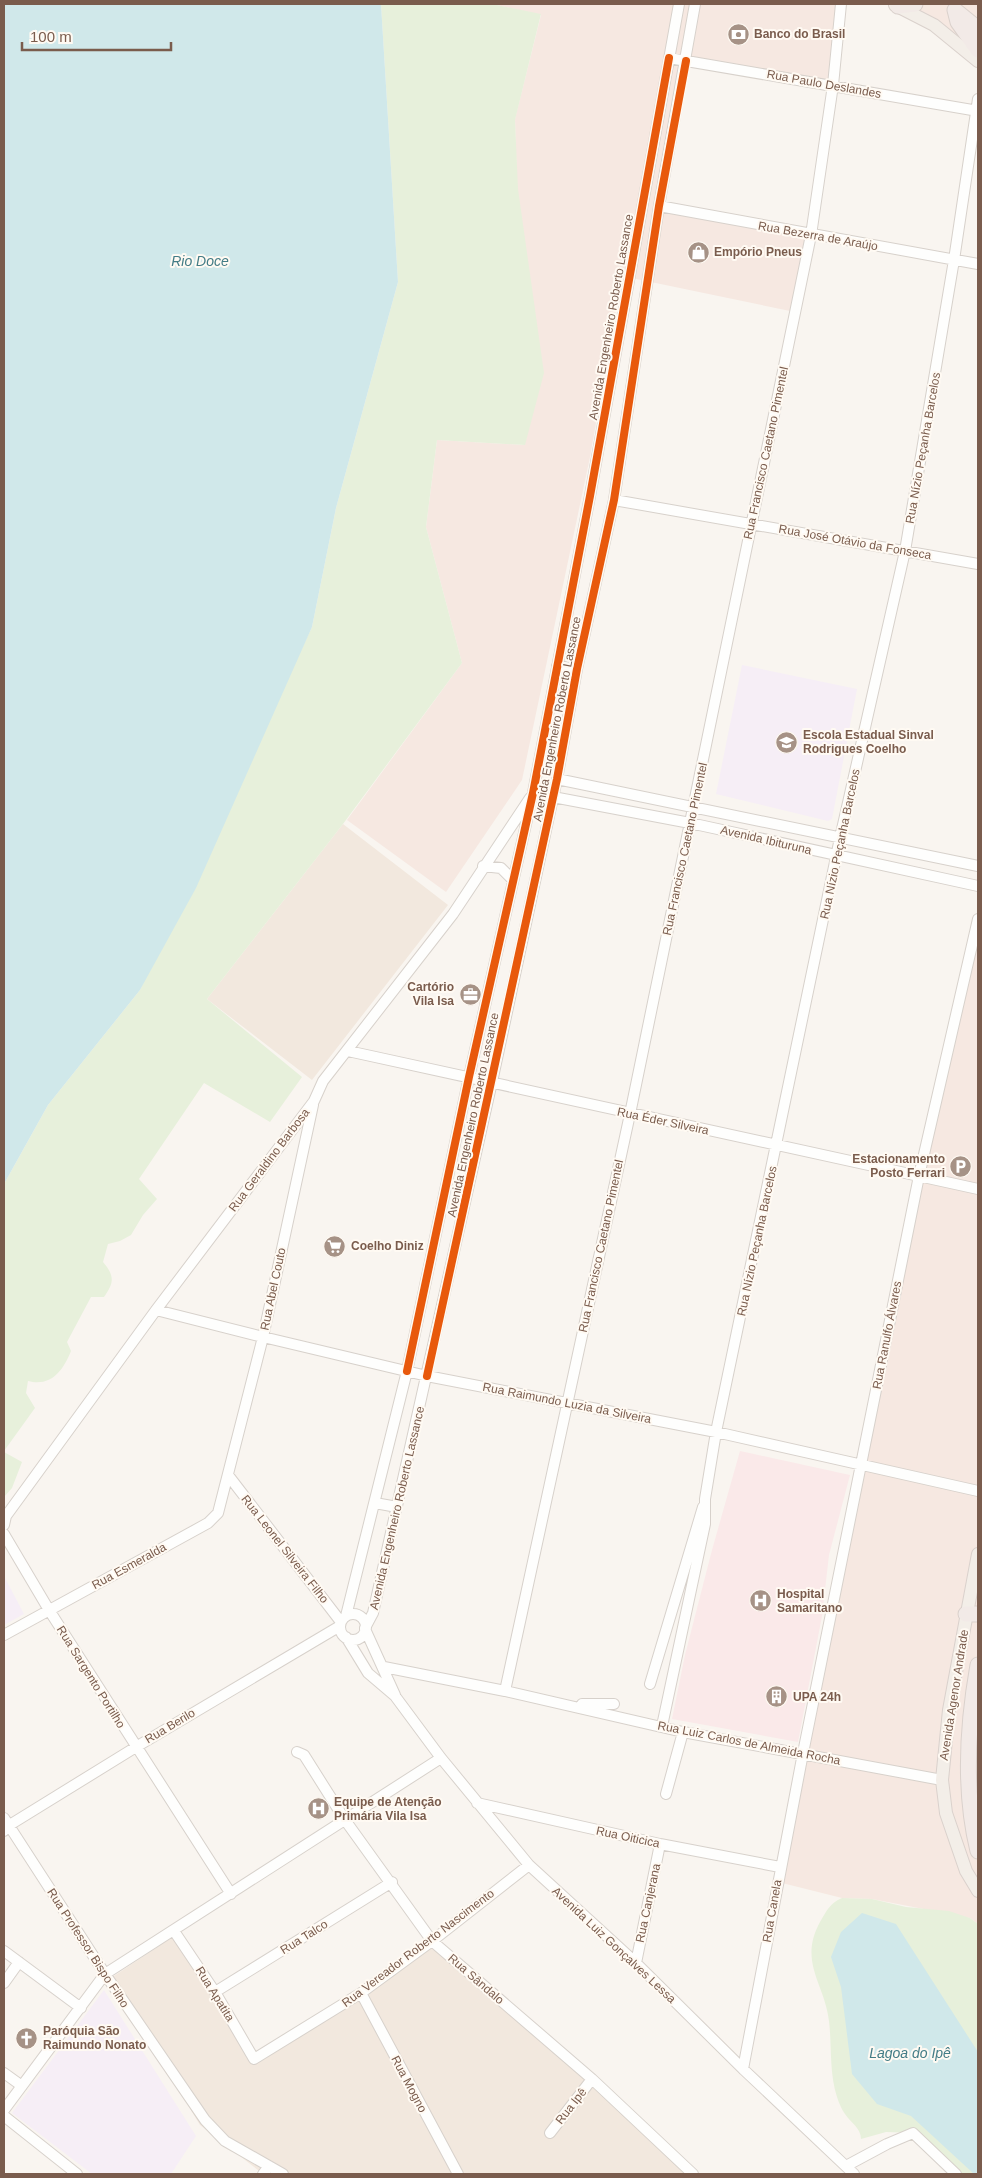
<svg xmlns="http://www.w3.org/2000/svg" width="982" height="2178" font-family="Helvetica,sans-serif">
  <style>
    .residential { fill: #f2e8de }
    .commercial { fill: #f6e8e1 }
    .education { fill: #f6eef6 }
    .medical { fill: #fae9e9 }
    .green { fill: #e7f0db }
    .water { fill: #d0e8ea }
    .lines { fill: none; stroke-linecap: round; stroke-linejoin: round }
    .minor-casing { stroke: #d7d1cb; stroke-width: 12 }
    .major-casing { stroke: #dad1cc; stroke-width: 14 }
    .highway-casing { stroke: #dad1cc; stroke-width: 17 }
    .minor { stroke: #fefefd; stroke-width: 10 }
    .major { stroke: #f3eee8; stroke-width: 12 }
    .highway { stroke: #f2eae7; stroke-width: 15 }
    .cycleway-casing { stroke: #fffaf3; stroke-width: 11 }
    .cycleway { stroke: #e8590c; stroke-width: 8 }
    .labels { text-anchor: middle; stroke-width: 4; stroke-linejoin: round; paint-order: stroke }
    .poi-label { font-size: 12px; font-weight: bold; fill: #7a5c4d; stroke: #fffaf3; text-anchor: start }
    .street-label { font-size: 12px; fill: #7a5c4d; stroke: #fffaf3 }
    .water-label { font-size: 14px; font-style: italic; fill: #437c86; stroke: #fffaf3 }
  </style>
  <rect width="100%" height="100%" fill="#f9f5f0"/>
  <path class="residential" d="M 343,824 L 448,905 L 312,1080 L 207,999 Z
    M 174,1936 L 260,2062 L 438,1944 L 694,2174 L 263,2174 L 200,2125 L 111,1978 Z"/>
  <path class="commercial" d="M 492,4 L 841,4 L 832,85 L 686,62 L 659,205 L 810,235 L 795,312 L 622,276 L 590,457 L 522,780 L 446,892 L 347,820 L 462,663 L 426,527 L 437,440 L 525,445 L 515,119 L 541,15 Z
    M 893,4 L 978,4 L 978,61 Z
    M 978,908 L 978,1789 L 969,1788 L 978,1849 L 978,1924 L 970,1918 L 872,1899 L 842,1898 L 778,1882 L 951,1027 Z"/>
  <path class="education" d="M 742,665 L 857,689 L 832,819 L 828,821 L 716,794 Z
    M 4,1576 L 24,1614 L 4,1625 Z
    M 104,1990 L 196,2136 L 171,2174 L 92,2174 L 12,2113 Z"/>
  <path class="medical" d="M 740,1451 L 850,1475 L 829,1555 L 822,1616 L 798,1742 L 672,1719 L 685,1655 L 712,1550 Z"/>
  <path class="green" d="M 381,4 L 492,4 L 541,14 L 515,120 L 518,189 L 544,373 L 525,445 L 437,440 L 426,527 L 462,663 L 343,824 L 207,999 L 302,1077 L 270,1122 L 204,1083 L 139,1179 L 157,1199 L 143,1215 L 131,1235 L 120,1241 L 108,1244 L 103,1262 C 115,1276 114,1283 104,1297 L 91,1297 L 67,1342 L 71,1351 C 63,1371 51,1387 28,1381 L 26,1393 L 35,1408 L 4,1451 L 4,1184 L 48,1105 L 140,990 L 312,627 L 336,508 L 398,282 Z
    M 4,1452 L 22,1462 L 12,1488 L 4,1497 Z
    M 842,1898 L 872,1899 L 906,1907 L 949,1911 L 970,1918 L 978,1924 L 978,2174 L 958,2174 L 916,2133 L 886,2132 L 861,2139 C 861,2128 851,2123 845,2114 C 842,2110 839,2103 837,2097 C 829,2072 832,2046 829,2021 C 825,1984 798,1962 820,1922 C 827,1910 830,1903 842,1898 Z"/>
  <path class="water" d="M 4,4 L 381,4 L 398,282 L 336,508 L 312,627 L 196,888 L 140,990 L 48,1105 L 4,1184 Z
    M 862,1913 L 896,1924 L 978,2052 L 978,2174 L 974,2174 L 911,2116 L 877,2104 L 852,2074 L 841,1987 L 831,1957 L 841,1932 Z"/>
  <g class="lines">
    <defs>
      <path id="minor" d="M 669,58 L 978,111
        M 659,206 L 978,264
        M 614,500 L 978,564
        M 557,666 L 577,669
        M 557,779 L 978,866
        M 553,797 L 690,823 L 978,886
        M 483,866 L 501,868 L 512,879
        M 348,1051 L 978,1189
        M 156,1310 L 263,1337 L 427,1376 L 716,1432 L 978,1491
        M 228,1475 L 341,1622
        M 375,1503 L 397,1507
        M 4,1525 L 6,1516 L 156,1310 L 314,1101 L 323,1081 L 453,914 L 530,798
        M 4,1534 L 49,1610 L 231,1894
        M340 1627a13 13 0 1 1 26 0a13 13 0 1 1-26 0Z
        M 346,1616 L 407,1371 L 469,1077 L 533,793 L 590,496 L 679,4
        M 365,1628 L 373,1613 L 492,1082 L 557,779 L 577,669 L 614,500 L 659,206 L 695,4
        M 365,1629 L 395,1695
        M 4,1635 L 208,1523 L 218,1513 L 263,1337 L 313,1105
        M 346,1637 L 368,1673 L 395,1696 L 441,1758 L 529,1865 L 636,1963 L 743,2069 L 854,2174
        M 384,1667 L 505,1691 L 683,1732 L 942,1780
        M 650,1684 L 703,1507
        M 505,1691 L 630,1114 L 811,235 L 833,85 L 841,4
        M 582,1704 L 614,1704
        M 662,1726 L 705,1524 L 705,1499 L 716,1432 L 840,838 L 905,551 L 954,260 L 978,99
        M 297,1752 L 304,1755 L 345,1820 L 432,1941 L 592,2079 L 693,2174
        M 666,1794 L 683,1732
        M 477,1803 L 660,1844 L 780,1867
        M 4,1818 L 105,1974 L 205,2120 L 225,2141 L 283,2174
        M 4,1831 L 8,1826 L 136,1747 L 340,1626
        M 174,1931 L 215,1992 L 254,2059 L 361,1993 L 432,1941 L 529,1865
        M 4,1951 L 81,2008
        M 636,1963 L 660,1844
        M 4,1983 L 19,1962
        M 215,1992 L 392,1882
        M 361,1993 L 458,2174
        M 743,2069 L 803,1753 L 919,1176 L 978,919
        M 4,2073 L 22,2086
        M 4,2110 L 105,1974 L 441,1758
        M 4,2116 L 77,2174
        M 550,2133 L 592,2079
        M 846,2166 L 887,2144 L 913,2133 L 956,2174
        M 263,2174 L 269,2166"/>
      <path id="major" d="M 895,5 L 934,25 L 978,61
        M 978,1554 L 949,1710 L 942,1780 L 946,1813 L 966,1871 L 978,1891"/>
      <path id="highway" d="M 898,6 L 915,4
        M 955,10 L 958,22 L 978,50
        M 956,11 L 978,29
        M 966,1614 L 978,1614
        M 978,1665 C 967,1727 963,1790 978,1851"/>
    </defs>
    <use href="#minor" class="minor-casing"/>
    <use href="#major" class="major-casing"/>
    <use href="#highway" class="highway-casing"/>
    <use href="#minor" class="minor"/>
    <use href="#major" class="major"/>
    <use href="#highway" class="highway"/>
    <defs>
      <path id="cycleway" d="M 407,1371 L 469,1077 L 533,793 L 590,496 L 669,58
        M 427,1376 L 557,779 L 577,669 L 614,500 L 659,206 L 686,61"/>
    </defs>
    <use href="#cycleway" class="cycleway-casing"/>
    <use href="#cycleway" class="cycleway"/>
  </g>
  <defs>
    <symbol id="bank-disc" viewBox="-11 -11 22 22"><circle r="9.5" fill="#a69286" stroke="#fffaf3"/><path d="M-6-4H6V4H-6ZM0-2.3a2.3 2.3 0 1 0 0 4.6a2.3 2.3 0 1 0 0-4.6Z" fill="#fff"/></symbol>
    <symbol id="shop-disc" viewBox="-11 -11 22 22"><circle r="9.5" fill="#a69286" stroke="#fffaf3"/><path d="M-5-2.5h2.3a2.7 3.5 0 0 1 5.4 0H5L5.5 6h-11ZM-1.5-2.5h3a1.5 2.3 0 0 0-3 0Z" fill="#fff"/></symbol>
    <symbol id="school-disc" viewBox="-11 -11 22 22"><circle r="9.5" fill="#a69286" stroke="#fffaf3"/><path d="M0-5L7-2L0 1L-7-2ZM-4 1L0 2.5L4 1V4Q0 6-4 4Z" fill="#fff"/></symbol>
    <symbol id="office-disc" viewBox="-11 -11 22 22"><circle r="9.5" fill="#a69286" stroke="#fffaf3"/><path d="M-6-3h4V-5.5h4V-3h4V5H-6ZM-1-4.5V-3h2v-1.5ZM-6 0V1H6V0Z" fill="#fff"/></symbol>
    <symbol id="parking-disc" viewBox="-11 -11 22 22"><circle r="9.5" fill="#a69286" stroke="#fffaf3"/><path d="M-3.5-5.5H1a3.5 3.5 0 0 1 0 7H-1V5.5H-3.5ZM-1-3.4V-.6H.8a1.4 1.4 0 0 0 0-2.8Z" fill="#fff"/></symbol>
    <symbol id="supermarket-disc" viewBox="-11 -11 22 22"><circle r="9.5" fill="#a69286" stroke="#fffaf3"/><path d="M-6-5.5h2.5l.6 2H6L4.5 2H-2.5L-4.4-4H-6ZM-1.5 3.2a1.3 1.3 0 1 0 .1 0ZM3 3.2a1.3 1.3 0 1 0 .1 0Z" fill="#fff"/></symbol>
    <symbol id="hospital-disc" viewBox="-11 -11 22 22"><circle r="9.5" fill="#a69286" stroke="#fffaf3"/><path d="M-5-5h3v3.5h4V-5h3V5h-3V1.5h-4V5h-3Z" fill="#fff"/></symbol>
    <symbol id="building-disc" viewBox="-11 -11 22 22"><circle r="9.5" fill="#a69286" stroke="#fffaf3"/><path d="M-4-6H4V6H1V3H-1V6H-4ZM-2.5-4.3h1.7v1.8h-1.7ZM.8-4.3h1.7v1.8H.8ZM-2.5-1h1.7V.8h-1.7ZM.8-1h1.7V.8H.8Z" fill="#fff"/></symbol>
    <symbol id="church-disc" viewBox="-11 -11 22 22"><circle r="9.5" fill="#a69286" stroke="#fffaf3"/><path d="M-1.2-6h2.4v3.5h3.3v2.4h-3.3V6h-2.4V-.1h-3.3v-2.4h3.3Z" fill="#fff"/></symbol>
  </defs>
  <g fill-rule="evenodd">
    <use href="#bank-disc" x="726" y="22" width="25" height="25"/>
    <use href="#shop-disc" x="686" y="240" width="25" height="25"/>
    <use href="#school-disc" x="774" y="730" width="25" height="25"/>
    <use href="#office-disc" x="458" y="982" width="25" height="25"/>
    <use href="#parking-disc" x="948" y="1154" width="25" height="25"/>
    <use href="#supermarket-disc" x="322" y="1234" width="25" height="25"/>
    <use href="#hospital-disc" x="748" y="1588" width="25" height="25"/>
    <use href="#building-disc" x="764" y="1684" width="25" height="25"/>
    <use href="#hospital-disc" x="306" y="1796" width="25" height="25"/>
    <use href="#church-disc" x="14" y="2026" width="25" height="25"/>
  </g>
  <g class="labels">
    <g class="poi-label">
      <text x="754" y="38">Banco do Brasil</text>
      <text x="714" y="256">Empório Pneus</text>
      <text x="803" y="739">Escola Estadual Sinval<tspan x="803" dy="14">Rodrigues Coelho</tspan></text>
      <text x="454" y="991" text-anchor="end">Cartório<tspan x="454" dy="14">Vila Isa</tspan></text>
      <text x="945" y="1163" text-anchor="end">Estacionamento<tspan x="945" dy="14">Posto Ferrari</tspan></text>
      <text x="351" y="1250">Coelho Diniz</text>
      <text x="777" y="1598">Hospital<tspan x="777" dy="14">Samaritano</tspan></text>
      <text x="793" y="1701">UPA 24h</text>
      <text x="334" y="1806">Equipe de Atenção<tspan x="334" dy="14">Primária Vila Isa</tspan></text>
      <text x="43" y="2035">Paróquia São<tspan x="43" dy="14">Raimundo Nonato</tspan></text>
    </g>
    <g class="street-label">
      <text transform="translate(824 84) rotate(10)" y="4">Rua Paulo Deslandes</text>
      <text transform="translate(818 236) rotate(10)" y="4">Rua Bezerra de Araújo</text>
      <text transform="translate(611 317) rotate(-80)" y="4">Avenida Engenheiro Roberto Lassance</text>
      <text transform="translate(923 448) rotate(-80)" y="4">Rua Nízio Peçanha Barcelos</text>
      <text transform="translate(766 453) rotate(-78)" y="4">Rua Francisco Caetano Pimentel</text>
      <text transform="translate(855 542) rotate(10)" y="4">Rua José Otávio da Fonseca</text>
      <text transform="translate(557 719) rotate(-79)" y="4">Avenida Engenheiro Roberto Lassance</text>
      <text transform="translate(766 840) rotate(13)" y="4">Avenida Ibituruna</text>
      <text transform="translate(840 844) rotate(-78)" y="4">Rua Nízio Peçanha Barcelos</text>
      <text transform="translate(685 849) rotate(-78)" y="4">Rua Francisco Caetano Pimentel</text>
      <text transform="translate(473 1115) rotate(-78)" y="4">Avenida Engenheiro Roberto Lassance</text>
      <text transform="translate(663 1121) rotate(12)" y="4">Rua Éder Silveira</text>
      <text transform="translate(269 1160) rotate(-53)" y="4">Rua Geraldino Barbosa</text>
      <text transform="translate(757 1241) rotate(-78)" y="4">Rua Nízio Peçanha Barcelos</text>
      <text transform="translate(601 1246) rotate(-78)" y="4">Rua Francisco Caetano Pimentel</text>
      <text transform="translate(273 1289) rotate(-78)" y="4">Rua Abel Couto</text>
      <text transform="translate(887 1335) rotate(-79)" y="4">Rua Ranulfo Álvares</text>
      <text transform="translate(567 1403) rotate(11)" y="4">Rua Raimundo Luzia da Silveira</text>
      <text transform="translate(397 1508) rotate(-77)" y="4">Avenida Engenheiro Roberto Lassance</text>
      <text transform="translate(285 1549) rotate(52)" y="4">Rua Leonel Silveira Filho</text>
      <text transform="translate(129 1566) rotate(-29)" y="4">Rua Esmeralda</text>
      <text transform="translate(91 1677) rotate(58)" y="4">Rua Sargento Portilho</text>
      <text transform="translate(954 1695) rotate(-81)" y="4">Avenida Agenor Andrade</text>
      <text transform="translate(170 1726) rotate(-31)" y="4">Rua Berilo</text>
      <text transform="translate(749 1743) rotate(11)" y="4">Rua Luiz Carlos de Almeida Rocha</text>
      <text transform="translate(628 1837) rotate(12)" y="4">Rua Oiticica</text>
      <text transform="translate(648 1903) rotate(-78)" y="4">Rua Canjerana</text>
      <text transform="translate(772 1911) rotate(-80)" y="4">Rua Canela</text>
      <text transform="translate(304 1937) rotate(-32)" y="4">Rua Talco</text>
      <text transform="translate(614 1945) rotate(43)" y="4">Avenida Luiz Gonçalves Lessa</text>
      <text transform="translate(88 1948) rotate(57)" y="4">Rua Professor Bispo Filho</text>
      <text transform="translate(418 1948) rotate(-37)" y="4">Rua Vereador Roberto Nascimento</text>
      <text transform="translate(476 1979) rotate(41)" y="4">Rua Sândalo</text>
      <text transform="translate(215 1994) rotate(58)" y="4">Rua Apatita</text>
      <text transform="translate(409 2084) rotate(62)" y="4">Rua Mogno</text>
      <text transform="translate(571 2106) rotate(-52)" y="4">Rua Ipê</text>
    </g>
    <g class="water-label">
      <text x="200" y="266">Rio Doce</text>
      <text x="910" y="2058">Lagoa do Ipê</text>
    </g>
  </g>
  <rect width="982" height="2178" fill="none" stroke="#7a5c4d" stroke-width="10"/>
  <path d="M22 42v8h149v-8" fill="none" stroke="#7a5c4d" stroke-width="2.5"/>
  <text x="30" y="42" font-size="15" fill="#7a5c4d" stroke="#fffaf3" stroke-width="4" paint-order="stroke">100 m</text>
</svg>
